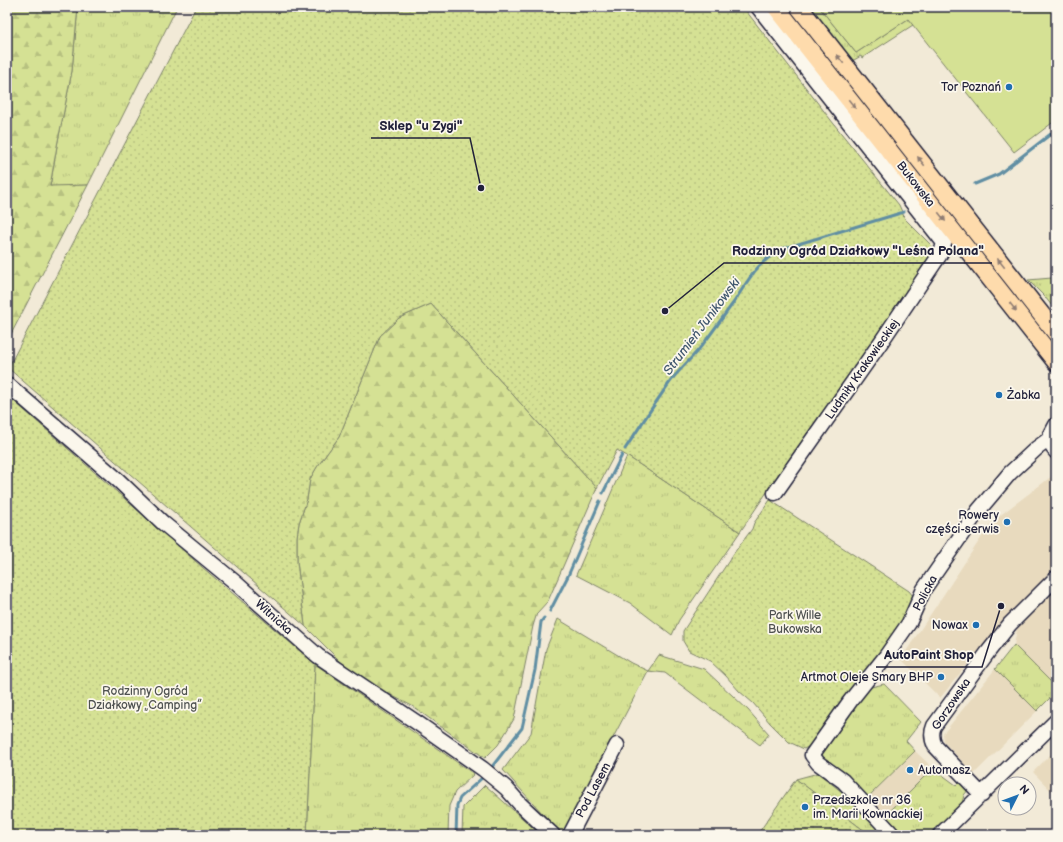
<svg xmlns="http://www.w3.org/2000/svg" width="1063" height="842" font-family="'Balsamiq Sans',sans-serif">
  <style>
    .built { fill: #e8dabe }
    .grass { fill: url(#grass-tufts); stroke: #7c8268 }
    .forest { fill: url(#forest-firs); stroke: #7c8268 }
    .park { fill: url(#park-dots); stroke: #7c8268 }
    .pitch { fill: #d5e194; stroke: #7c8268 }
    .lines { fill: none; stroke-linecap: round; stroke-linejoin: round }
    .stream { stroke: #608ea3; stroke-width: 3 }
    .minor-casing { stroke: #22223b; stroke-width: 17 }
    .major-casing { stroke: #22223b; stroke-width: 20 }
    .minor { stroke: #fbf7ec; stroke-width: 14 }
    .major { stroke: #fedbac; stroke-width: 17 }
    .oneway { fill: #907e74 }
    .poi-dot { fill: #1f6fb2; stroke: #fbf7ec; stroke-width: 1.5 }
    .labels { text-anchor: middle; stroke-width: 3.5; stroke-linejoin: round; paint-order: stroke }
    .poi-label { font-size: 12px; fill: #22223b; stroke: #fbf7ec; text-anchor: end }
    .street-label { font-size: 12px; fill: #22223b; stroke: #fbf7ec }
    .park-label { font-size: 12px; fill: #4f5251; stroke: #fbf7ec }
    .water-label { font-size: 13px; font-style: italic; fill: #41586f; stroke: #fbf7ec }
    .leader { fill: none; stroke: #22223b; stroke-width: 1.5 }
    .callout-dot { fill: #22223b; stroke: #fbf7ec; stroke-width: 1.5 }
    .callout-label { font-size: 13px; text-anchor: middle; font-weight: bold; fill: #22223b; stroke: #fbf7ec; stroke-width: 3.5; stroke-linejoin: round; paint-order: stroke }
  </style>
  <defs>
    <pattern id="grass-tufts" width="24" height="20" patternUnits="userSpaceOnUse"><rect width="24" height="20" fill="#d5e194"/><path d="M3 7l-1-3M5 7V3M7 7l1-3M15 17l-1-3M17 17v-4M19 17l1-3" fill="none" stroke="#b7c180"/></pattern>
    <pattern id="forest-firs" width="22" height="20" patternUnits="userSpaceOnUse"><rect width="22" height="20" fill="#d5e194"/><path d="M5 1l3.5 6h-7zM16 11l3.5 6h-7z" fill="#b7c180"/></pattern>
    <pattern id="park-dots" width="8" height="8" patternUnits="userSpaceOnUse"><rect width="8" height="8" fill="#d5e194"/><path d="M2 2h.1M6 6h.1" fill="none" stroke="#b7c180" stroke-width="1.8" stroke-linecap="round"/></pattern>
  </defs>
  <rect width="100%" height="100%" fill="#f2ead7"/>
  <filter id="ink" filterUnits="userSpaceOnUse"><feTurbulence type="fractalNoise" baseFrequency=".025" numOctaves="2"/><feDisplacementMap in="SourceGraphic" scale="8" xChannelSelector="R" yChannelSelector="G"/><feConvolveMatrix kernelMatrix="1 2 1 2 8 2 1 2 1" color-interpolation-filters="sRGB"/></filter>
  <g filter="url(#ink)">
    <path class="built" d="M 1056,473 L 1056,571 L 997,628 L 940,698 L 901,659 L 989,526 L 1002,514 Z
      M 1056,586 L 1056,687 L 1014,645 L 1018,624 Z
      M 995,669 L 1037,711 L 974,774 L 944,742 L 943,734 Z
      M 1056,749 L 1056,796 L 1033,772 Z
      M 915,751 L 933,768 L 885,816 L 867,798 Z"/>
    <path class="grass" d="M 78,7 L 177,7 L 88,185 L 50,187 L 57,146 L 72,71 Z
      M 808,7 L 819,7 L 856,53 L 908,19 L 913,25 L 862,58 L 861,56 L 854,60 L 851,60 Z
      M 856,91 L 996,268 L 994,270 L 854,93 Z
      M 1056,274 L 1056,311 L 1045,297 L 1028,280 L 1052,278 Z
      M 627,456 L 740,532 L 679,620 L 672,635 L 630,603 L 576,575 Z
      M 558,619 L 631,663 L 648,671 L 659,655 L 704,669 L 748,710 L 769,734 L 760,745 L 665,673 L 648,671 L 562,835 L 503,770 L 531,733 L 546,649 Z
      M 1014,645 L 1056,687 L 1056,692 L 1037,711 L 995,669 Z
      M 315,664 L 474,774 L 455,792 L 449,806 L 448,835 L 307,835 Z
      M 884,684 L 921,722 L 906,741 L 915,751 L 867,798 L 847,774 L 824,759 L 821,750 L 867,688 Z
      M 933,768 L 956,785 L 961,780 L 969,789 L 964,795 L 962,803 L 928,835 L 904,835 L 885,816 Z
      M 818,773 L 842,792 L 884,835 L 870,835 L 796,779 Z
      M 485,785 L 541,835 L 462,835 L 463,807 Z"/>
    <path class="forest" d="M 7,7 L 78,7 L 72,71 L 57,146 L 50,186 L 88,185 L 7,342 Z
      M 431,304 L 597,488 L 548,601 L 537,613 L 533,626 L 514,719 L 498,745 L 485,758 L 412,706 L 356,677 L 305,626 L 297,562 L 297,537 L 299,523 L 307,499 L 310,479 L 317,467 L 339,437 L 380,336 L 399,318 Z"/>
    <path class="park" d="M 196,7 L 743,7 L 841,133 L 899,205 L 905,219 L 936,250 L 792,455 L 740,532 L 627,456 L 617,450 L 597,488 L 431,304 L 399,318 L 380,336 L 339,437 L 317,467 L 310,479 L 307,499 L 299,523 L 297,537 L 297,562 L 305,626 L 8,368 Z
      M 7,395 L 202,567 L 315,664 L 307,835 L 7,835 Z
      M 770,500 L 909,591 L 913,596 L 908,613 L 817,742 L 804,749 L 789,742 L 770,723 L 753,703 L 739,691 L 726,676 L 710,661 L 689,651 L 683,641 L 683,631 L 734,553 L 752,529 L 754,523 Z
      M 796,779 L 870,835 L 757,835 Z"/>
    <path class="pitch" d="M 819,7 L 1056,7 L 1056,120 L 1014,152 L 908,19 L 856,53 Z"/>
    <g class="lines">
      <path class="stream" d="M 975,184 L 999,174 L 1056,130
        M 625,449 C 641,425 656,401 673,378 C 684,365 697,353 707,339 C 716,327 725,314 734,302 C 749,279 759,259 785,248 L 904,212
        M 603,493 L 622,455
        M 550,611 L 568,576 L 600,501
        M 491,768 L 522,728 L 535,670 L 541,622 L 544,618
        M 456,835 L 457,805 L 460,798 L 483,777"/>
      <defs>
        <path id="minor" d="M 758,7 L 944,243 L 942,250 L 939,256 L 881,342 L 775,493
          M 7,384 L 118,480 L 163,523 L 236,583 L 318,656 L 419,724 L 483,769 L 506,788 L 520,804 L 553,835
          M 1056,425 L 1048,440 L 1053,448 L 1056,452
          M 982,795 L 935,746 C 932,740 931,733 934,726 L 988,652 L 1010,624 L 1056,578
          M 570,835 L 617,745
          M 893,835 L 843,781 L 818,763 L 812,755 L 851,700 L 886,656 L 909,623 L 924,589 L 978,511 L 1010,473 L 1037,448 L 1048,440
          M 940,835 L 1056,721"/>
        <path id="major" d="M 776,7 L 1056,362
          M 799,7 L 1056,333"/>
      </defs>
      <use href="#minor" class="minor-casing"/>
      <use href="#major" class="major-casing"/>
      <use href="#minor" class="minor"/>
      <use href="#major" class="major"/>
    </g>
    <defs><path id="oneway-solid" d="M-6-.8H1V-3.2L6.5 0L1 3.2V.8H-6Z"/></defs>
    <g class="oneway">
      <use href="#oneway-solid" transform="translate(840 59) rotate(-128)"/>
      <use href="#oneway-solid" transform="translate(852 104) rotate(52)"/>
      <use href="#oneway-solid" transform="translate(921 161) rotate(-128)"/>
      <use href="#oneway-solid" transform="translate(942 217) rotate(52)"/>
      <use href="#oneway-solid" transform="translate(1001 263) rotate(-128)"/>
      <use href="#oneway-solid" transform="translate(1013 307) rotate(52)"/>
    </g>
  </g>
  <g class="poi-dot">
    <circle cx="1009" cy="87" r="4"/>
    <circle cx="999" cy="395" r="4"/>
    <circle cx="1007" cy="522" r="4"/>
    <circle cx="976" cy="625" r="4"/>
    <circle cx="941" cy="677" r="4"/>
    <circle cx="910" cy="770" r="4"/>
    <circle cx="805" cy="807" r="4"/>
  </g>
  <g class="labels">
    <g class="poi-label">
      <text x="1001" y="91">Tor Poznań</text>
      <text x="1007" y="399" text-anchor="start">Żabka</text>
      <text x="999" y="519">Rowery<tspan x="999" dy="14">części-serwis</tspan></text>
      <text x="968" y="629">Nowax</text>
      <text x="933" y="681">Artmot Oleje Smary BHP</text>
      <text x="918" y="774" text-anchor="start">Automasz</text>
      <text x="813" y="804" text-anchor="start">Przedszkole nr 36<tspan x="813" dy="14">im. Marii Kownackiej</tspan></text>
    </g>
    <g class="street-label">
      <text transform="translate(916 184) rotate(52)" y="4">Bukowska</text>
      <text transform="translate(862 369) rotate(-55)" y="4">Ludmiły Krakowieckiej</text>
      <text transform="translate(925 593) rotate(-62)" y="4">Policka</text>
      <text transform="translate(274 617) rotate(42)" y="4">Witnicka</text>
      <text transform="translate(951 704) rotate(-56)" y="4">Gorzowska</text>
      <text transform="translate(593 790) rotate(-62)" y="4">Pod Lasem</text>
    </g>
    <g class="park-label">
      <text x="795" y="619">Park Wille<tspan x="795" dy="14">Bukowska</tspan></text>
      <text x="145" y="695">Rodzinny Ogród<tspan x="145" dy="14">Działkowy „Camping”</tspan></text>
    </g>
    <g class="water-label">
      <text transform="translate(701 326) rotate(-53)" y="5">Strumień Junikowski</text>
    </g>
  </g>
  <path class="leader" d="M481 188L470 138H371M665 311L724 263H992M1001 606L982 667H876"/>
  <g class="callout-dot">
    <circle cx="481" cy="188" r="4"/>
    <circle cx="665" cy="311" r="4"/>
    <circle cx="1001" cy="606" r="4"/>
  </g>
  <g class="callout-label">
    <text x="421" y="130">Sklep "u Zygi"</text>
    <text x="858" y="255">Rodzinny Ogród Działkowy "Leśna Polana"</text>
    <text x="929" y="659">AutoPaint Shop</text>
  </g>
  <rect width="1063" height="842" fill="none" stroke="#fbf7ec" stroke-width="24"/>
  <rect x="12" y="12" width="1039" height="818" fill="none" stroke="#22223b" stroke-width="1.5" filter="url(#ink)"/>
  <g transform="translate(1017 796) rotate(48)"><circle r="19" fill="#fbf7ec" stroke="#a4a2a5"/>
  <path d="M0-3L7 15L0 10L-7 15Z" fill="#1f6fb2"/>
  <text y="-6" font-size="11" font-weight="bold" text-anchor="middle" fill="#22223b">N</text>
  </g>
</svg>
